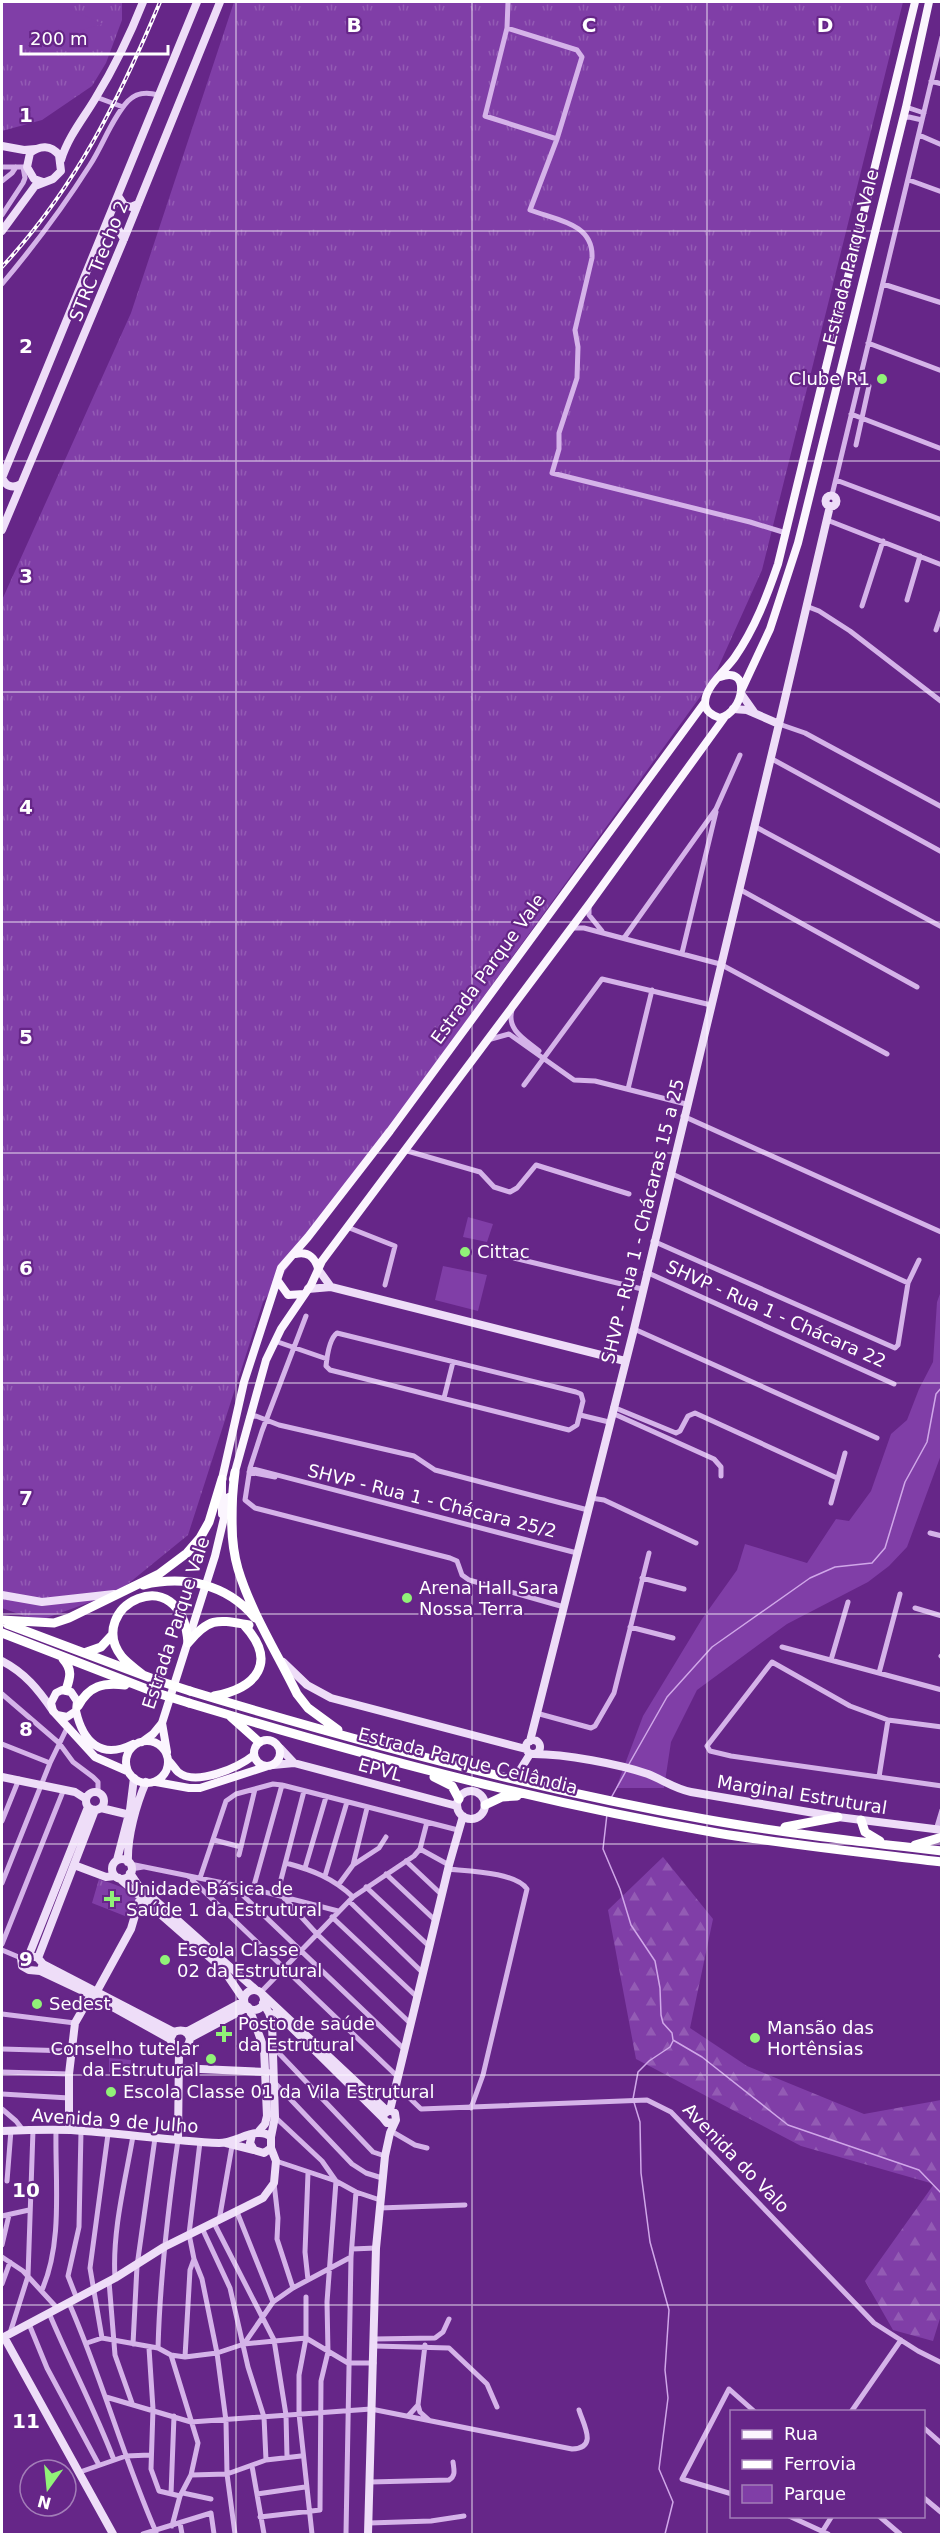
<svg xmlns="http://www.w3.org/2000/svg" width="943" height="2536" font-family="'DejaVu Sans',sans-serif">
  <style>
    .grass { fill: url(#grass-tufts) }
    .forest { fill: url(#forest-firs) }
    .park { fill: #803ea7 }
    .lines { fill: none; stroke-linecap: round; stroke-linejoin: round }
    .stream { stroke: #d0a7e9; stroke-width: 1.5 }
    .street { stroke: #d5b3e9; stroke-width: 5 }
    .secondary { stroke: #eeddf8; stroke-width: 8 }
    .primary { stroke: #fbf5fe; stroke-width: 8 }
    .highway { stroke: #fff; stroke-width: 9 }
    .rail-casing { stroke: #fff; stroke-width: 4 }
    .rail { stroke: #662688; stroke-width: 1.5; stroke-dasharray: 4.5; stroke-linecap: butt }
    .highway-bridge { stroke: #fff; stroke-width: 9 }
    .grid { fill: none; stroke: #fff; stroke-width: 1.5; stroke-opacity: 0.55 }
    .poi-dot { fill: #91f278; stroke: #662688; stroke-width: 2 }
    .labels { text-anchor: middle; stroke-width: 4.5; stroke-linejoin: round; paint-order: stroke }
    .street-label { font-size: 18px; fill: #fff; stroke: #662688 }
    .poi-label { font-size: 18px; fill: #fff; stroke: #662688; text-anchor: start }
    .grid-label { font-size: 20px; text-anchor: middle; font-weight: bold; fill: #fff; stroke: #662688; stroke-width: 4.5; stroke-linejoin: round; paint-order: stroke }
  </style>
  <defs>
    <pattern id="grass-tufts" width="24" height="20" patternUnits="userSpaceOnUse" patternTransform="scale(1.5)"><rect width="24" height="20" fill="#803ea7"/><path d="M3 7l-1-3M5 7V3M7 7l1-3M15 17l-1-3M17 17v-4M19 17l1-3" fill="none" stroke="#935bb4"/></pattern>
    <pattern id="forest-firs" width="22" height="20" patternUnits="userSpaceOnUse" patternTransform="scale(1.5)"><rect width="22" height="20" fill="#803ea7"/><path d="M5 1l3.5 6h-7zM16 11l3.5 6h-7z" fill="#935bb4"/></pattern>
  </defs>
  <rect width="100%" height="100%" fill="#662688"/>
  <path class="grass" d="M 2,2 L 122,2 L 122,20 L 106,63 L 92,86 L 42,120 L 2,131 Z
    M 234,2 L 903,2 L 762,570 L 713,679 L 263,1302 L 188,1535 L 118,1592 L 38,1621 L 2,1608 L 2,600 L 131,313 Z
    M 99,1879 C 112,1884 129,1887 137,1900 L 130,1918 L 92,1903 Z"/>
  <path class="forest" d="M 663,1857 L 713,1919 L 690,2028 L 747,2066 L 864,2114 L 941,2100 L 942,2312 L 933,2341 L 893,2330 L 865,2281 L 934,2184 L 801,2146 L 636,2059 L 608,1910 Z"/>
  <path class="park" d="M 2,2 L 54,2 L 103,24 L 2,51 Z
    M 468,1217 L 493,1224 L 487,1242 L 463,1237 Z
    M 443,1266 L 487,1275 L 478,1311 L 435,1300 Z
    M 941,1291 L 941,1455 L 907,1547 L 889,1566 L 868,1582 L 787,1624 L 697,1690 L 671,1742 L 664,1788 L 616,1788 L 643,1716 L 702,1619 L 737,1570 L 745,1544 L 807,1563 L 836,1519 L 849,1521 L 871,1491 L 891,1434 L 907,1420 L 919,1389 L 933,1362 L 937,1302 Z
    M 109,2058 L 131,2060 L 130,2074 L 109,2072 Z"/>
  <g class="lines">
    <path class="stream" d="M 629,1764 L 667,1697 L 712,1647 L 810,1578 L 835,1567 L 872,1563 L 885,1548 L 905,1482 L 927,1442 L 936,1394 L 942,1387
      M 611,1798 L 626,1771
      M 607,1814 L 603,1849 L 620,1889 L 631,1925 L 655,1961 L 660,1988 L 661,2015 L 663,2023 L 672,2033 L 673,2040 L 702,2057 L 788,2125 L 919,2170 L 942,2194
      M 665,2534 L 673,2502 L 659,2469 L 668,2398 L 665,2370 L 669,2310 L 650,2242 L 641,2173 L 640,2122 L 633,2099 L 638,2072 L 649,2061 L 670,2047 L 673,2041"/>
    <path class="street" d="M 508,2 L 507,28 L 485,116 L 557,139
      M 507,28 L 577,50 L 582,57 L 557,139 L 530,210 C 556,220 594,223 592,258 L 575,330 L 578,347 L 577,378 L 559,433 L 559,449 L 552,473 L 750,522 L 786,533
      M 931,81 L 942,84
      M 96,97 L 123,107
      M 906,107 L 924,113
      M 903,118 L 909,117 L 922,120
      M 919,135 L 942,145
      M 2,167 L 25,167
      M 909,180 L 942,192
      M 2,181 L 12,173 L 16,167
      M 2,215 L 23,183 L 25,178 L 23,167
      M 2,284 C 34,246 64,206 90,165 C 103,145 112,118 128,101 C 137,92 147,92 158,95
      M 883,284 L 942,303
      M 868,343 L 942,371
      M 851,414 L 942,449
      M 856,445 L 869,386
      M 836,480 L 942,520
      M 832,495 L 942,37
      M 827,520 L 942,565
      M 907,600 L 920,556
      M 806,606 L 819,611 L 850,631 L 942,702
      M 862,606 L 883,541
      M 936,630 L 942,612
      M 779,724 L 805,733 L 942,807
      M 772,759 L 942,852
      M 754,826 L 942,927
      M 739,889 L 917,987
      M 589,906 L 589,915 L 602,931
      M 572,928 L 584,928 L 720,964 L 887,1054
      M 624,938 L 716,809 L 740,755
      M 682,953 L 716,812
      M 512,1010 C 506,1030 526,1040 539,1051
      M 491,1039 L 509,1034 L 574,1080 L 595,1081 L 686,1104
      M 524,1085 L 602,979 L 711,1005
      M 628,1089 L 652,990
      M 683,1116 L 941,1232
      M 404,1150 L 480,1172 L 494,1187 L 510,1192 L 517,1188 L 536,1165 L 629,1194
      M 670,1173 L 908,1283
      M 347,1227 L 395,1246 L 385,1285
      M 653,1241 L 895,1348 L 898,1345 L 908,1283 L 919,1260
      M 514,1258 L 642,1289
      M 646,1272 L 894,1384
      M 306,1316 L 262,1431 L 250,1468 L 245,1500 L 255,1508 L 450,1558 L 457,1561 L 462,1575 L 469,1580 L 564,1607
      M 634,1329 L 877,1438
      M 337,1333 L 576,1392 L 581,1394 L 583,1401 L 577,1425 L 569,1430 L 330,1370 L 326,1366 C 327,1356 329,1339 337,1333 Z
      M 275,1341 L 327,1359
      M 444,1398 L 453,1362
      M 613,1407 L 676,1433 L 680,1431 L 688,1416 L 695,1413 L 837,1478
      M 612,1413 L 714,1459 L 721,1467 L 721,1476
      M 580,1415 L 609,1422
      M 249,1417 L 256,1416 L 279,1425 L 414,1456 L 435,1470 L 588,1510
      M 250,1468 L 577,1553
      M 249,1472 L 275,1477
      M 591,1498 L 604,1500 L 696,1543
      M 831,1503 L 845,1453
      M 930,1533 L 942,1536
      M 642,1578 L 684,1589
      M 915,1608 L 942,1616
      M 630,1627 L 673,1638
      M 782,1647 L 942,1690
      M 941,1656 L 942,1657
      M 831,1660 L 848,1602
      M 879,1673 L 900,1594
      M 2,1694 L 59,1743 L 73,1762 L 93,1777 L 98,1782 L 98,1793
      M 536,1713 L 591,1728 L 595,1726 L 614,1693 L 649,1553
      M 942,1727 L 888,1720 L 850,1706 L 772,1662 L 707,1746 L 710,1751 L 731,1756 L 942,1786
      M 2,1744 L 50,1763
      M 879,1777 L 888,1720
      M 2,1821 L 19,1779
      M 936,1830 L 942,1810
      M 214,1840 L 241,1847
      M 420,1849 L 449,1865
      M 239,1855 L 255,1789
      M 406,1861 L 442,1895
      M 286,1863 C 312,1870 333,1878 353,1897
      M 130,1864 L 253,1889 L 338,1911
      M 353,1865 L 379,1848 L 386,1837
      M 305,1868 L 326,1797
      M 131,1869 L 143,1867
      M 448,1869 C 467,1871 516,1872 527,1889 L 483,2075 L 471,2108
      M 386,1874 L 436,1921
      M 188,1876 L 398,2077
      M 325,1876 L 347,1802
      M 200,1878 L 226,1801 L 236,1794 L 273,1784 L 282,1785 L 458,1830
      M 2,1883 L 50,1763 L 67,1728
      M 339,1884 L 353,1865 L 367,1808
      M 232,1885 L 405,2050
      M 366,1887 L 430,1947
      M 253,1889 L 282,1785
      M 277,1895 L 304,1791
      M 284,1898 L 316,1933 L 411,2024
      M 349,1901 L 423,1973
      M 332,1917 L 417,1997
      M 2,1944 L 64,1789
      M 2,1950 L 21,1958
      M 261,1992 L 353,1897 L 414,1856 L 420,1849 L 427,1822
      M 2,2014 L 75,2023
      M 273,2047 L 373,2152 L 385,2156
      M 2,2049 L 71,2051
      M 2,2072 L 69,2074
      M 274,2082 L 352,2164 L 366,2173 L 382,2178
      M 397,2086 L 421,2109 L 647,2100 L 671,2112 L 874,2323 L 918,2351 L 942,2363
      M 2,2094 L 69,2098
      M 2,2109 L 16,2121 L 23,2130
      M 391,2131 L 415,2145 L 427,2148
      M 200,2142 L 189,2234 L 194,2259 L 202,2279 L 217,2353 L 226,2421 L 227,2474 L 235,2534
      M 276,2161 L 336,2181 L 356,2192 L 380,2200
      M 7,2181 L 11,2130
      M 274,2183 L 278,2218 L 277,2239 L 293,2288
      M 379,2208 L 465,2205
      M 237,2212 L 273,2302
      M 2,2216 L 29,2210
      M 219,2221 L 232,2146
      M 214,2223 L 274,2340 L 286,2415 L 287,2457
      M 202,2228 L 230,2288 L 248,2367 L 264,2417 L 266,2460
      M 2,2245 L 9,2215
      M 352,2249 L 376,2248
      M 2,2257 L 23,2271 L 58,2309
      M 115,2278 C 112,2232 125,2182 133,2136
      M 308,2280 L 305,2252 L 308,2173
      M 109,2281 L 115,2355 L 132,2403
      M 2,2284 L 10,2262
      M 42,2290 C 63,2242 55,2182 56,2131
      M 306,2297 L 306,2338 L 299,2375 L 299,2414 L 312,2534
      M 77,2299 L 68,2276 L 79,2227 L 81,2131
      M 69,2303 C 102,2378 123,2457 156,2532
      M 49,2313 C 70,2363 95,2410 114,2460
      M 29,2324 L 47,2368 L 99,2465
      M 10,2333 L 28,2276 L 33,2130
      M 102,2338 L 90,2268 L 108,2134
      M 374,2339 L 435,2338 L 443,2332 L 449,2319
      M 87,2343 L 102,2338 L 158,2348 L 171,2355 L 185,2357 L 217,2353 L 244,2344 L 306,2338 L 348,2363 L 374,2363
      M 133,2344 L 137,2266 L 155,2138
      M 244,2344 L 273,2302 L 293,2288 L 351,2257
      M 374,2346 L 449,2348 L 487,2384 L 497,2407
      M 149,2348 L 153,2409 L 151,2469 L 159,2491 L 180,2496
      M 158,2348 C 160,2278 168,2209 178,2140
      M 171,2355 L 198,2443 L 191,2475 L 180,2496 L 172,2526
      M 185,2357 L 190,2270 L 194,2259
      M 106,2397 L 191,2422 L 371,2409 L 572,2449 C 598,2448 584,2426 579,2410
      M 418,2405 L 420,2412 L 429,2420
      M 851,2412 L 901,2340
      M 408,2416 L 418,2405 L 425,2345
      M 924,2428 L 942,2444
      M 252,2466 L 264,2534
      M 80,2472 L 126,2456 L 150,2455
      M 191,2475 L 227,2474 L 266,2460 L 301,2456
      M 370,2482 L 449,2480 C 456,2476 454,2470 453,2462
      M 183,2493 L 211,2499
      M 171,2494 L 174,2416
      M 257,2494 L 305,2487
      M 732,2494 L 682,2479 L 729,2389 L 755,2412
      M 924,2498 L 942,2513
      M 789,2516 L 828,2534
      M 879,2516 L 900,2534
      M 260,2517 L 320,2510 L 321,2381 L 328,2352 L 327,2302 L 336,2181 L 322,2161 L 275,2117
      M 180,2523 L 182,2534
      M 369,2523 L 431,2521 L 464,2516
      M 822,2532 L 832,2516
      M 143,2534 L 211,2513 L 214,2534
      M 346,2534 L 351,2257 L 356,2192"/>
    <path class="secondary" d="M 2,146 L 24,150 L 36,149
      M 61,160 C 68,137 83,119 95,99 C 114,68 130,35 143,2
      M 118,196 L 124,205 L 131,207 L 138,204
      M 104,230 L 110,227 L 118,229 L 124,239
      M 2,231 L 35,186 L 53,179 L 61,171 L 59,155 C 51,145 40,145 30,153 L 27,167 L 34,179 L 43,182
      M 2,477 C 5,486 12,489 21,484
      M 2,478 L 197,2
      M825.5 501a5.5 5.5 0 1 1 11 0a5.5 5.5 0 1 1-11 0Z
      M 2,530 L 124,239 L 220,2
      M 742,695 L 754,712
      M 779,724 L 830,506
      M 318,1269 L 331,1287
      M 308,1289 L 331,1287 L 625,1361
      M 2,1595 L 42,1602 L 114,1594
      M 2,1661 C 25,1673 38,1689 53,1711
      M 283,1662 L 307,1685 L 331,1698 L 526,1749
      M526 1747a7 7 0 1 1 14 0a7 7 0 1 1-14 0Z
      M 530,1741 L 634,1329 L 779,724 L 747,710 L 733,709
      M 280,1748 L 294,1763
      M 534,1754 C 565,1754 619,1764 648,1774 C 663,1780 675,1789 691,1792 L 838,1817 L 942,1830
      M 273,1765 L 294,1763 L 457,1806
      M 2,1777 L 75,1792 L 86,1799
      M 515,1778 L 530,1754
      M457 1805a14 14 0 1 1 28 0a14 14 0 1 1-28 0Z
      M86 1801a9 9 0 1 1 18 0a9 9 0 1 1-18 0Z
      M 101,1808 L 126,1814 L 128,1817
      M112 1869a10 10 0 1 1 20 0a10 10 0 1 1-20 0Z
      M 117,1860 L 130,1810 L 134,1778
      M 128,1862 C 127,1837 136,1805 146,1782
      M 74,1865 L 106,1877 L 115,1876
      M 130,1873 L 138,1885 L 256,1990
      M 119,1878 L 223,1969 L 244,2000
      M 29,1955 L 88,1807
      M 38,1958 L 95,1810
      M 43,1964 L 174,2032
      M 40,1971 L 43,1964 L 38,1958 L 29,1955 L 21,1958 L 22,1966 L 29,1970 L 40,1971 L 91,1995 L 170,2039
      M244 2000a10 10 0 1 1 20 0a10 10 0 1 1-20 0Z
      M 97,1991 L 131,1929 L 141,1895
      M 262,1994 L 387,2111
      M 263,2003 L 269,2013 L 272,2022 L 275,2117 L 271,2137
      M 249,2008 L 264,2048 L 267,2116 L 265,2124 L 259,2131
      M 276,2012 L 383,2118
      M 186,2032 L 244,2001
      M 190,2038 C 187,2030 181,2029 174,2032 L 170,2039 L 175,2049 C 184,2051 189,2047 190,2038 L 248,2007
      M 178,2068 L 266,2072
      M 390,2110 L 449,1865 L 463,1816
      M 69,2130 L 69,2074 L 75,2023 L 91,1995
      M 2,2131 C 24,2130 48,2129 71,2130 C 121,2133 170,2141 219,2143 C 236,2143 258,2125 271,2137 L 271,2148 L 264,2153 L 254,2150 L 250,2143 L 252,2135
      M 178,2140 L 179,2050
      M 226,2143 L 254,2150
      M 4,2337 L 113,2534
      M 2,2338 L 115,2278 L 164,2247 L 263,2198 L 274,2183 L 276,2161 L 271,2148
      M 368,2534 L 376,2248 L 385,2156 L 390,2133 L 396,2120 L 395,2113 L 390,2110 L 384,2114 L 383,2118 L 387,2123 L 395,2122"/>
    <path class="primary" d="M 720,677 C 752,665 744,712 720,718 C 713,716 705,711 705,703 C 705,686 727,669 735,657 C 755,628 767,596 778,564 L 915,2
      M 742,689 L 770,629 L 798,543 L 906,107 L 929,2
      M 295,1254 C 307,1251 314,1256 318,1268
      M 278,1281 L 288,1295 L 304,1294
      M 233,1479 L 266,1360 L 281,1329 L 311,1285 L 322,1261 L 590,903 L 724,718
      M 222,1514 L 222,1479 L 244,1382 L 281,1268 L 308,1237 L 390,1131 L 705,702
      M 76,1711 C 83,1742 101,1760 133,1744
      M 57,1715 L 67,1717 L 76,1711 L 77,1701 L 71,1692 L 62,1690 L 56,1693 L 51,1703 L 53,1711 L 95,1757 L 127,1771
      M 162,1723 L 167,1752
      M254 1753a13 13 0 1 1 26 0a13 13 0 1 1-26 0Z
      M126 1762a21 21 0 1 1 42 0a21 21 0 1 1-42 0Z
      M 142,1742 L 153,1734 L 162,1723 L 215,1556 L 229,1497
      M 169,1761 C 172,1764 175,1769 178,1772 C 196,1787 239,1767 254,1755
      M 156,1782 L 189,1788 L 200,1788 L 268,1766"/>
    <path class="highway" d="M 235,1472 C 231,1504 229,1538 238,1569 C 251,1612 277,1653 297,1694 L 308,1708 L 338,1730
      M 143,1585 C 185,1575 227,1584 255,1618
      M 2,1620 L 54,1623 L 69,1618 L 159,1574 L 187,1553 L 200,1538 L 209,1522 L 222,1479
      M 7,1624 L 156,1680
      M 2,1633 L 157,1693
      M 188,1643 C 210,1616 219,1620 249,1625
      M 84,1653 L 101,1647 L 113,1634
      M 63,1659 C 73,1670 70,1678 66,1690
      M 143,1675 C 136,1669 128,1664 122,1657 C 83,1607 182,1556 188,1643
      M 190,1691 C 358,1742 530,1788 704,1819 C 782,1833 862,1842 942,1851
      M 214,1696 C 257,1688 278,1662 244,1625
      M 189,1703 C 362,1755 537,1802 717,1833 C 791,1845 867,1853 942,1862
      M 78,1706 C 89,1686 103,1682 125,1685
      M 231,1717 L 259,1742
      M 434,1777 L 452,1786 L 459,1799
      M 485,1805 L 502,1797 L 517,1796
      M 861,1820 L 865,1832 L 880,1841
      M 785,1827 L 838,1817
      M 915,1845 L 942,1837"/>
    <defs>
      <path id="rail" d="M 2,267 C 75,188 119,100 160,2"/>
    </defs>
    <use href="#rail" class="rail-casing"/>
    <use href="#rail" class="rail"/>
    <path class="highway-bridge" d="M 156,1680 L 190,1691
      M 157,1693 L 189,1703"/>
  </g>
  <path class="grid" d="M 236,2 L 236,2534M 472,2 L 472,2534M 707,2 L 707,2534M 2,231 L 942,231M 2,461 L 942,461M 2,692 L 942,692M 2,922 L 942,922M 2,1153 L 942,1153M 2,1383 L 942,1383M 2,1614 L 942,1614M 2,1844 L 942,1844M 2,2075 L 942,2075M 2,2305 L 942,2305"/>
  <g class="poi-dot">
    <circle cx="882" cy="379" r="6"/>
    <circle cx="465" cy="1252" r="6"/>
    <circle cx="407" cy="1598" r="6"/>
    <path d="M109 1890h6v6h6v6h-6v6h-6v-6h-6v-6h6z"/>
    <circle cx="165" cy="1960" r="6"/>
    <circle cx="37" cy="2004" r="6"/>
    <path d="M221 2025h6v6h6v6h-6v6h-6v-6h-6v-6h6z"/>
    <circle cx="755" cy="2038" r="6"/>
    <circle cx="211" cy="2059" r="6"/>
    <circle cx="111" cy="2092" r="6"/>
  </g>
  <g class="labels">
    <g class="street-label">
      <text transform="translate(851 257) rotate(-76)" y="6">Estrada Parque Vale</text>
      <text transform="translate(99 261) rotate(-68)" y="6">STRC Trecho 2</text>
      <text transform="translate(488 969) rotate(-54)" y="6">Estrada Parque Vale</text>
      <text transform="translate(643 1221) rotate(-76)" y="6">SHVP - Rua 1 - Chácaras 15 a 25</text>
      <text transform="translate(776 1314) rotate(24)" y="6">SHVP - Rua 1 - Chácara 22</text>
      <text transform="translate(432 1501) rotate(14)" y="6">SHVP - Rua 1 - Chácara 25/2</text>
      <text transform="translate(176 1623) rotate(-72)" y="6">Estrada Parque Vale</text>
      <text transform="translate(468 1761) rotate(14)" y="6">Estrada Parque Ceilândia</text>
      <text transform="translate(380 1770) rotate(15)" y="6">EPVL</text>
      <text transform="translate(802 1795) rotate(9)" y="6">Marginal Estrutural</text>
      <text transform="translate(115 2121) rotate(4)" y="6">Avenida 9 de Julho</text>
      <text transform="translate(736 2158) rotate(46)" y="6">Avenida do Valo</text>
    </g>
    <g class="poi-label">
      <text x="870" y="385" text-anchor="end">Clube R1</text>
      <text x="477" y="1258">Cittac</text>
      <text x="419" y="1594">Arena Hall Sara<tspan x="419" dy="21">Nossa Terra</tspan></text>
      <text x="126" y="1895">Unidade Básica de<tspan x="126" dy="21">Saúde 1 da Estrutural</tspan></text>
      <text x="177" y="1956">Escola Classe<tspan x="177" dy="21">02 da Estrutural</tspan></text>
      <text x="49" y="2010">Sedest</text>
      <text x="238" y="2030">Posto de saúde<tspan x="238" dy="21">da Estrutural</tspan></text>
      <text x="767" y="2034">Mansão das<tspan x="767" dy="21">Hortênsias</tspan></text>
      <text x="199" y="2055" text-anchor="end">Conselho tutelar<tspan x="199" dy="21">da Estrutural</tspan></text>
      <text x="123" y="2098">Escola Classe 01 da Vila Estrutural</text>
    </g>
  </g>
  <g class="grid-label">
    <text x="354" y="32">B</text>
    <text x="589" y="32">C</text>
    <text x="825" y="32">D</text>
    <text x="26" y="122">1</text>
    <text x="26" y="353">2</text>
    <text x="26" y="583">3</text>
    <text x="26" y="814">4</text>
    <text x="26" y="1044">5</text>
    <text x="26" y="1275">6</text>
    <text x="26" y="1505">7</text>
    <text x="26" y="1736">8</text>
    <text x="26" y="1966">9</text>
    <text x="26" y="2197">10</text>
    <text x="26" y="2428">11</text>
  </g>
  <rect width="943" height="2536" fill="none" stroke="#ffffff" stroke-width="6"/>
  <rect x="730" y="2410" width="195" height="108" fill="#662688" stroke="#a37db8" stroke-width="1.5"/>
  <rect x="742" y="2430" width="30" height="9" fill="#fbf5fe" stroke="#a37db8" stroke-width="1.5"/>
  <text x="784" y="2440" font-size="18" fill="#ffffff">Rua</text>
  <rect x="742" y="2460" width="30" height="9" fill="#ffffff" stroke="#a37db8" stroke-width="1.5"/>
  <text x="784" y="2470" font-size="18" fill="#ffffff">Ferrovia</text>
  <rect x="742" y="2485" width="30" height="18" fill="#803ea7" stroke="#a37db8" stroke-width="1.5"/>
  <text x="784" y="2500" font-size="18" fill="#ffffff">Parque</text>
  <g transform="translate(48 2488) rotate(195)"><circle r="28" fill="#662688" stroke="#a37db8" stroke-width="1.5"/>
  <path d="M0-4.5L10 22L0 15L-10 22Z" fill="#91f278"/>
  <text y="-9" font-size="16" font-weight="bold" text-anchor="middle" fill="#ffffff">N</text>
  </g>
  <path d="M21 45v9h147v-9" fill="none" stroke="#ffffff" stroke-width="3"/>
  <text x="30" y="45" font-size="18" fill="#ffffff" stroke="#662688" stroke-width="4.5" paint-order="stroke">200 m</text>
</svg>
